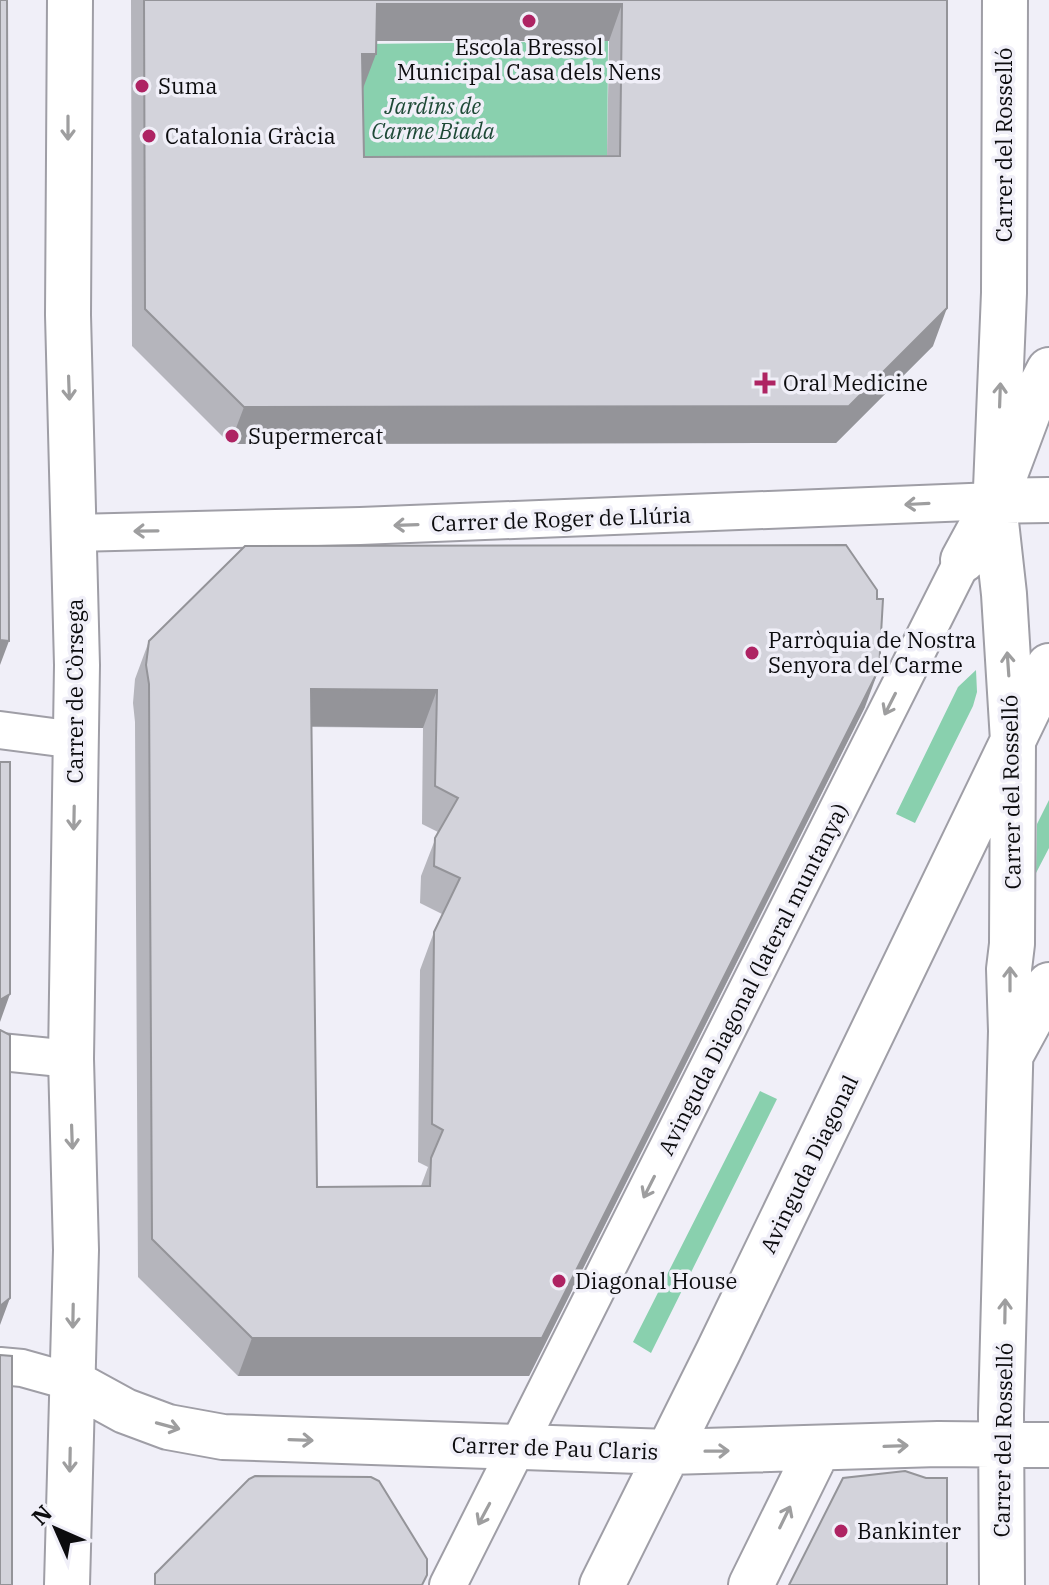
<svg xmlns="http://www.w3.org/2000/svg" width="1049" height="1585" font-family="'IBM Plex Serif',serif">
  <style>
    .green { fill: #89d0ae }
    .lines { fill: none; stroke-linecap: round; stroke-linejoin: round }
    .street-casing { stroke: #9f9ea6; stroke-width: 40 }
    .secondary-casing { stroke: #9f9ea6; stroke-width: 48 }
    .street { stroke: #fff; stroke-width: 36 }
    .secondary { stroke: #fff; stroke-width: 44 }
    .wall { fill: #b5b5bc; fill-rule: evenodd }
    .shaded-wall { fill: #949499 }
    .building { fill: #d3d3db; stroke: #949499; stroke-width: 2; fill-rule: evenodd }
    .oneway { stroke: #9e9e9f }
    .poi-dot { fill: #ae2363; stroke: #f0eff8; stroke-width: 3 }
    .labels { text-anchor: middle; stroke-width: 7; stroke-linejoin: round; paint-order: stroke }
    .poi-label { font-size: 22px; fill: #0c0c0e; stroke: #f0eff8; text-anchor: start }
    .park-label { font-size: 22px; font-style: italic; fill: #1e4a37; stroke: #f0eff8 }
    .street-label { font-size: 22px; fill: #0c0c0e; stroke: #f0eff8 }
  </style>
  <rect width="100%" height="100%" fill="#f0eff8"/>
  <path class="green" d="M 608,41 L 607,194 L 350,186 L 363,44 Z
    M 976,670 L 977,692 L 973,706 L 915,823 L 896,814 L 958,687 Z
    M 1049,800 L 1049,848 L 1036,873 L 1037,824 Z
    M 760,1091 L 777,1099 L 651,1353 L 633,1342 Z"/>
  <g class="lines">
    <defs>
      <path id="street" d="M 74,533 L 360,526 L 995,501
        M 0,730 L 76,740
        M 0,1052 L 71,1059
        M 0,1366 L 22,1368 L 72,1382
        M 448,1585 L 963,560"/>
      <path id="secondary" d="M 995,501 L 1049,500
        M 963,560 L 995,501 L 1031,405 L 1049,370
        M 1013,1051 L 1049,985
        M 72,1382 L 125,1411 L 168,1427 L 223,1437 L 669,1452 L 938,1444 L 1049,1445
        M 67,1585 L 76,1250 L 71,1059 L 77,665 L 68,315 L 70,0
        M 602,1585 L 718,1352 L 1049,666
        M 751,1585 L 818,1449
        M 1002,1585 L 1001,1414 L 1011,1031 L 1009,969 L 1012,944 L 1013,741 L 1004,594 L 995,513 L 1004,293 L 1005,0"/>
    </defs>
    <use href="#street" class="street-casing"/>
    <use href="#secondary" class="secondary-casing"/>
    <use href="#street" class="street"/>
    <use href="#secondary" class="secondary"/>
  </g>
  <path class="wall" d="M 131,0 L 947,0 L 933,346 L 836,443 L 230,444 L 132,346 ZM 376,41 L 609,41 L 607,156 L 364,157 L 363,89 Z
    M 149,641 L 865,707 L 529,1376 L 238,1376 L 138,1277 L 135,722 L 133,703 L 135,679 ZM 311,727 L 423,728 L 422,824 L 438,832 L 421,876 L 420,903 L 442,914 L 434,932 L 420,970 L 418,1162 L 428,1167 L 421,1186 L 317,1187 Z"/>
  <path class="shaded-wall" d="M 377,4 L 622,4 L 609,41 L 363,41 Z
    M 362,54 L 376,54 L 362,91 Z
    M 947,308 L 933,346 L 836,443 L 230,444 L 244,407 Z
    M 0,640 L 9,641 L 0,665 Z
    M 879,669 L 865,707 L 529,1376 L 238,1376 L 252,1338 L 542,1338 Z
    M 311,689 L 437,690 L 423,728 L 297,726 Z
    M 10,994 L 0,1022 L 0,1000 Z
    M 10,1298 L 0,1325 L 0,1306 Z"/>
  <path class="building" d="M 0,0 L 7,0 L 9,641 L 0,640 Z
    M 144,0 L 947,0 L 947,308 L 849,406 L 244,407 L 145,309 ZM 377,4 L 622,4 L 620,156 L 364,157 L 362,54 L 376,54 Z
    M 846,545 L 877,590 L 877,599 L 883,599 L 879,669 L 542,1338 L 252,1338 L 152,1239 L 149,684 L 146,665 L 149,641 L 245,546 ZM 311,689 L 437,690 L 435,786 L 458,798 L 435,838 L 434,866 L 460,878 L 434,932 L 432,1124 L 443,1130 L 431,1158 L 430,1186 L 317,1187 Z
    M 0,762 L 10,762 L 10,994 L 0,1000 Z
    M 0,1030 L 10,1035 L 10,1298 L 0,1306 Z
    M 0,1355 L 12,1356 L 12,1585 L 0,1585 Z
    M 905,1471 L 926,1478 L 947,1478 L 947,1585 L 789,1585 L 843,1478 Z
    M 255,1476 L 371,1477 L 379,1481 L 427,1559 L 427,1575 L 422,1585 L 155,1585 L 155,1574 L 249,1479 Z"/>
  <defs><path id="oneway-shaft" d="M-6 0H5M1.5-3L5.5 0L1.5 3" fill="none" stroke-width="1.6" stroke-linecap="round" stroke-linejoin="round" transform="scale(2)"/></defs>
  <g class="oneway">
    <use href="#oneway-shaft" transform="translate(68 128) rotate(90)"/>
    <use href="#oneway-shaft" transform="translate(69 388) rotate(88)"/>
    <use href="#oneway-shaft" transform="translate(1000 395) rotate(-88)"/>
    <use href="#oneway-shaft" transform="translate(917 504) rotate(177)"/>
    <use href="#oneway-shaft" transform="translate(406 525) rotate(178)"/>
    <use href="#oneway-shaft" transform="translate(146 531) rotate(179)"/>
    <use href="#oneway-shaft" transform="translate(1008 664) rotate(-94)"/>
    <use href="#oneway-shaft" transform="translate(890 704) rotate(117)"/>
    <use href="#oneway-shaft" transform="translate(74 818) rotate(91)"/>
    <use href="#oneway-shaft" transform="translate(1010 979) rotate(-90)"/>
    <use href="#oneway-shaft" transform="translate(72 1137) rotate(88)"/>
    <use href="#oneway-shaft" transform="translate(649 1187) rotate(117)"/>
    <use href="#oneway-shaft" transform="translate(1005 1311) rotate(-89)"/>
    <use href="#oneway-shaft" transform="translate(73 1316) rotate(91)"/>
    <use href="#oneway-shaft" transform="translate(168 1426) rotate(15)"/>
    <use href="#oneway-shaft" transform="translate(301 1440) rotate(2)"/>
    <use href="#oneway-shaft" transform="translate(896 1446) rotate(-2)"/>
    <use href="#oneway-shaft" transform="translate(717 1451) rotate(-1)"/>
    <use href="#oneway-shaft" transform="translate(70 1460) rotate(91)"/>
    <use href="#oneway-shaft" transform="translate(484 1514) rotate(118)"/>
    <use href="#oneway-shaft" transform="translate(785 1517) rotate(-64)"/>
  </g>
  <g class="poi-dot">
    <circle cx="529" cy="21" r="8"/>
    <circle cx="142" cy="86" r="8"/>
    <circle cx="149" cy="136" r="8"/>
    <path d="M761 371h8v8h8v8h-8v8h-8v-8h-8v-8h8z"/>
    <circle cx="232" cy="436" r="8"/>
    <circle cx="752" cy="653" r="8"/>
    <circle cx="559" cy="1281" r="8"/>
    <circle cx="841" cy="1531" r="8"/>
  </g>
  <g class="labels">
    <g class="poi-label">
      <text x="529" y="55" text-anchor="middle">Escola Bressol<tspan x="529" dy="25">Municipal Casa dels Nens</tspan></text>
      <text x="158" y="94">Suma</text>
      <text x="165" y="144">Catalonia Gràcia</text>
      <text x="783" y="391">Oral Medicine</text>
      <text x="248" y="444">Supermercat</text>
      <text x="768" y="648">Parròquia de Nostra<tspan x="768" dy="25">Senyora del Carme</tspan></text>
      <text x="575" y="1289">Diagonal House</text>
      <text x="857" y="1539">Bankinter</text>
    </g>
    <g class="park-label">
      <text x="433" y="114">Jardins de<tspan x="433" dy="25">Carme Biada</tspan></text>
    </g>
    <g class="street-label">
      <text transform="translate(1004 145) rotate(-90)" y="8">Carrer del Rosselló</text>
      <text transform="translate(561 519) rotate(-2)" y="8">Carrer de Roger de Llúria</text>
      <text transform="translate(75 691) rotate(-90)" y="8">Carrer de Còrsega</text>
      <text transform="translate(1011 792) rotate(-91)" y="8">Carrer del Rosselló</text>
      <text transform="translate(753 979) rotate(-63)" y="8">Avinguda Diagonal (lateral muntanya)</text>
      <text transform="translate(809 1164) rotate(-64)" y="8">Avinguda Diagonal</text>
      <text transform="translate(1003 1440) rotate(-89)" y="8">Carrer del Rosselló</text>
      <text transform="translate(555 1448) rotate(2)" y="8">Carrer de Pau Claris</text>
    </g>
  </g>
  <g transform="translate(56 1529) rotate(315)" stroke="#f0eff8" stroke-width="6" paint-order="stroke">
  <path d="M0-6L14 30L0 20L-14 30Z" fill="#0c0c0e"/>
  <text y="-12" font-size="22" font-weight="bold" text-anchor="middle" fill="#0c0c0e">N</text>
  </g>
</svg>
